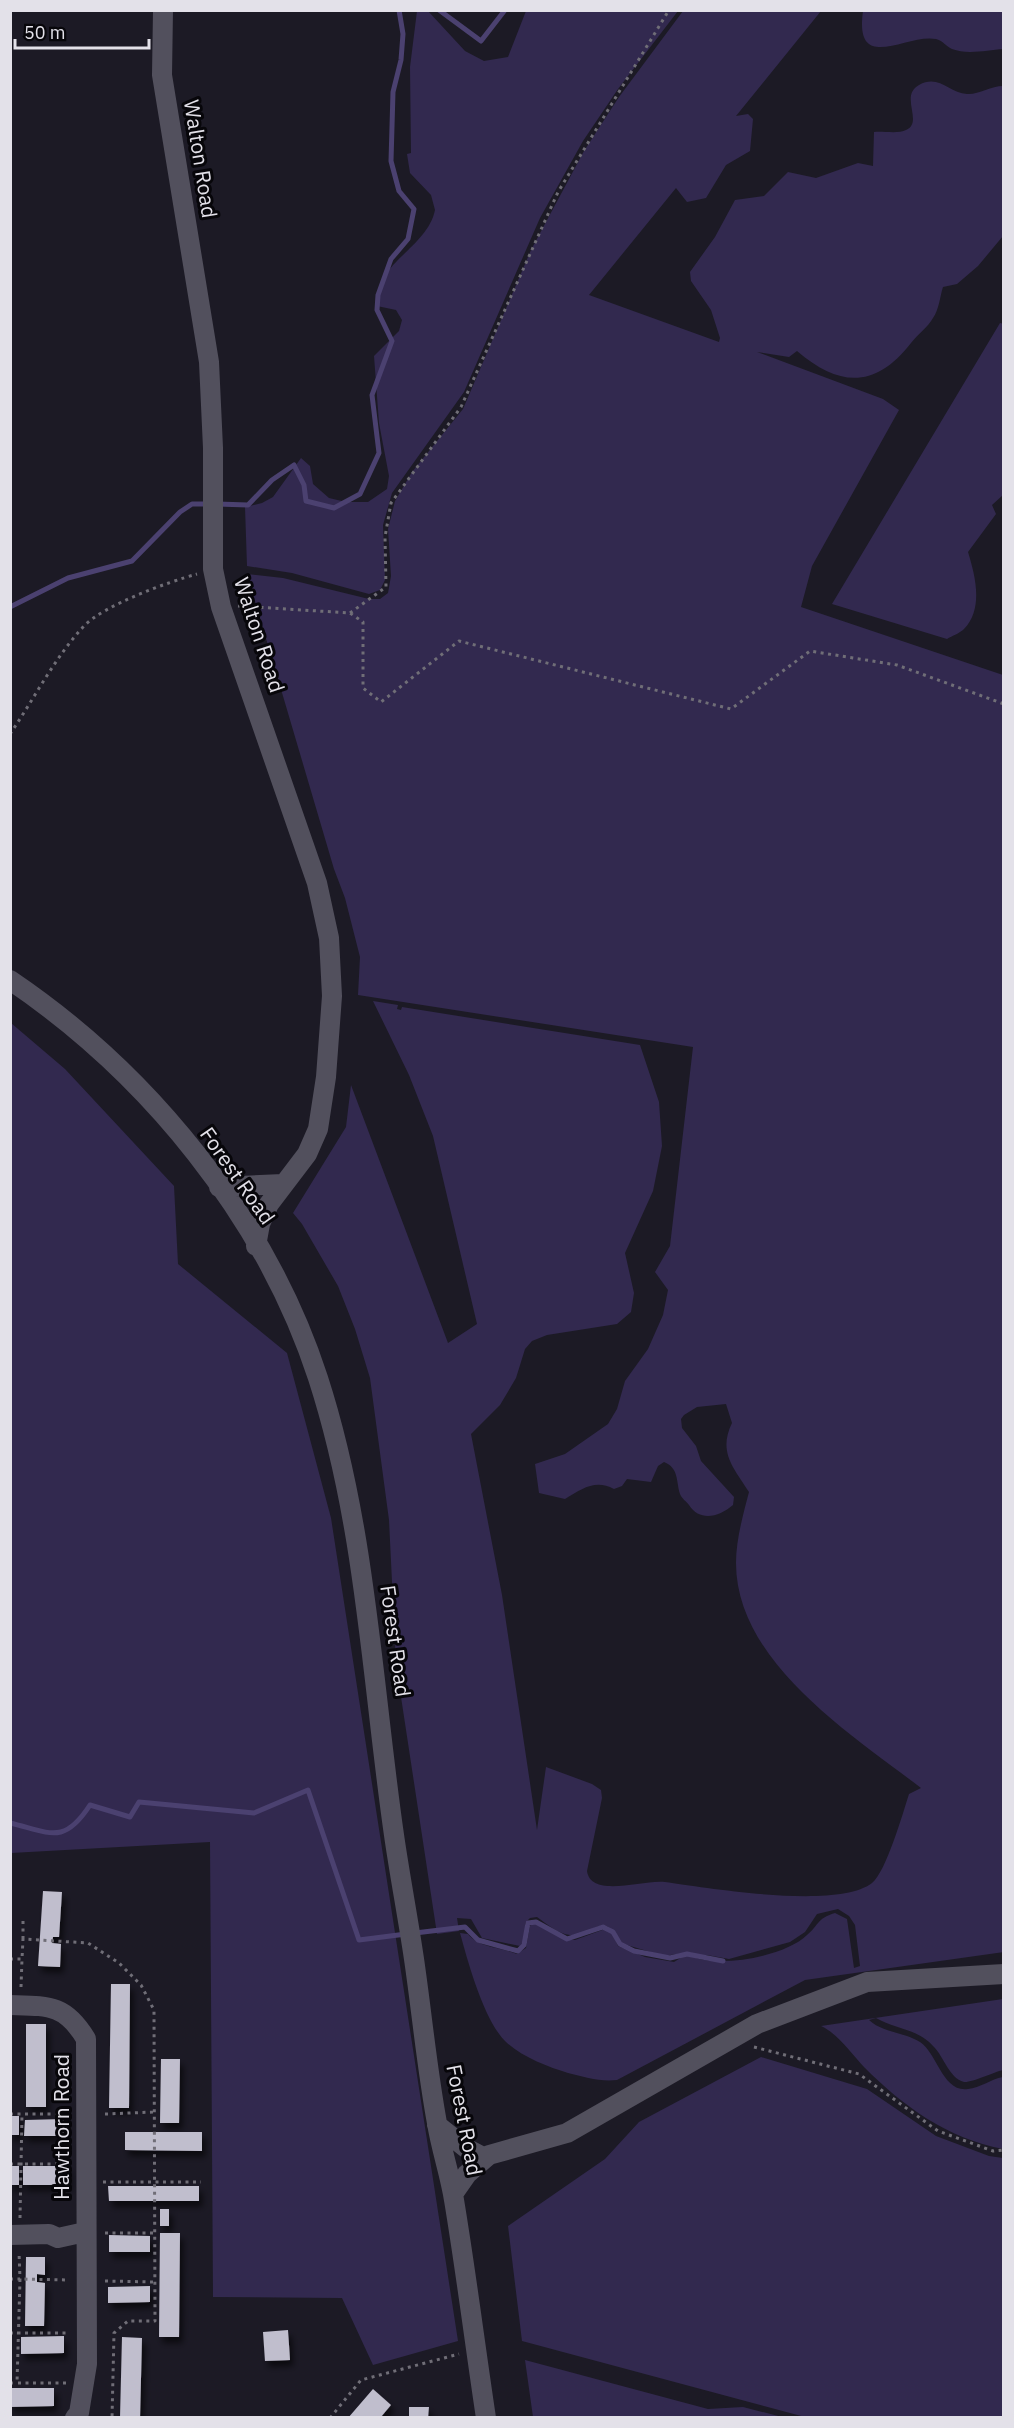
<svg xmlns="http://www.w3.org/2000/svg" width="1014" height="2428" font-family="'IBM Plex Sans',sans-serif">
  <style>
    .green { fill: #32294f }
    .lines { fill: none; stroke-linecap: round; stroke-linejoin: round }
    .stream { stroke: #4b4170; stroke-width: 5 }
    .building { fill: #c0becd; filter: url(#shadow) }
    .path { stroke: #706e77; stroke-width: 3; stroke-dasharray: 3 4.5; stroke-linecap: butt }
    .minor { stroke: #52505d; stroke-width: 20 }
    .labels { text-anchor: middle; stroke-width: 6; stroke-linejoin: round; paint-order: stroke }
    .street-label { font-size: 21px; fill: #e3e1e9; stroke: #07060a }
  </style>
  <defs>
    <filter id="shadow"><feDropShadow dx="3.5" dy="6" stdDeviation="3" flood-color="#0009"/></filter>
  </defs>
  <rect width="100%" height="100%" fill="#1c1a25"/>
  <path class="green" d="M 417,11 L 428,11 L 465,51 L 484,61 L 508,57 L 526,11 L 678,11 L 618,89 L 583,141 L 540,218 L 464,392 L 392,493 L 383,525 L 385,580 L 380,590 L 369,594 L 292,573 L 247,566 L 245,507 L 262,503 L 273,497 L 301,458 L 310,466 L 313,484 L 329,498 L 346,502 L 368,502 L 387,489 L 389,476 L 379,423 L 374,356 L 399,331 L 402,320 L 396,310 L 377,306 C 372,264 427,249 435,210 L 431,195 L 410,173 L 407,154 L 411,153 L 410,67 Z
    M 683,11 L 821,11 L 736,116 L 748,114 L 753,119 L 750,151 L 726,165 L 706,198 L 687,202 L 676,188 L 589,295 L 719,342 L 720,338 L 711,310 L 691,281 L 690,272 L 715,237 L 735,200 L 764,196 L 788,172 L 816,178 L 858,163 L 873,166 L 874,132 C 883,131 899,134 906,130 C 924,122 899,96 919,85 C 939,74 949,93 967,94 C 978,95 991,86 1003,86 L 1003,236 L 978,266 L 957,284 L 943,287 C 940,296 939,310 933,318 C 928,327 918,334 911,343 C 876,388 840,388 797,351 L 789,357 L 757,352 L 883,399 L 899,410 L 812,566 L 801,607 L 1003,675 L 1004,1952 L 805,1980 L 617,2080 C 600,2082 584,2077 568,2073 C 548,2067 522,2057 506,2042 C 484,2021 468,1962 460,1933 L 468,1934 C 479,1948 501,1947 517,1954 L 526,1948 L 530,1926 L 534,1923 L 567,1940 L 575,1940 L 605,1929 L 612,1933 L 618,1946 L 645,1957 L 674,1962 L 687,1954 C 713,1970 785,1957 807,1935 C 820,1924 816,1919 835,1913 L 847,1919 L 854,1968 L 860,1966 L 855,1925 L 849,1916 L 838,1909 L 817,1914 L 805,1932 L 790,1942 L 729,1959 L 707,1955 L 697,1956 L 690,1952 L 664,1956 L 620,1943 C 604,1908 593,1937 570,1935 C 558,1934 547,1924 537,1917 L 530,1918 L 525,1923 L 525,1939 L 520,1946 L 482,1938 L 471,1919 L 457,1918 L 459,1931 L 437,1934 L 396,1664 L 389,1520 L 370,1378 L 355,1329 L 338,1286 L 302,1224 L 293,1213 L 346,1127 L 351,1085 L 448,1343 L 477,1324 L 433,1136 L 409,1075 L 373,1001 L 398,1005 L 397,1009 L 401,1010 L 402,1007 L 640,1045 L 659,1102 L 662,1146 L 653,1191 L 625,1253 L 634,1293 L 631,1312 L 617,1324 L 547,1335 L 532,1341 L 525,1349 L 516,1378 L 500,1405 L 471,1434 L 502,1595 L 537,1830 L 546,1767 L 592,1784 L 601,1790 L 602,1798 L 587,1871 C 591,1899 644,1879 665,1882 C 709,1888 837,1910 872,1883 C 886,1872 903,1813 909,1794 L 921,1788 C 852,1735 736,1662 736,1563 C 736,1540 743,1515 749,1492 C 733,1467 718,1452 732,1423 L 726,1404 L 697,1407 L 684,1415 L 681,1419 L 682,1428 L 696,1446 L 701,1461 L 734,1497 L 733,1505 C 719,1517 700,1522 689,1505 C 686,1501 682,1499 680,1494 C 676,1481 679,1468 664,1462 L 658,1466 L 651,1482 L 627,1479 L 622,1486 L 614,1489 C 595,1479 582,1489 565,1499 L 539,1493 L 535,1464 L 565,1454 L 608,1424 L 617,1409 L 625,1381 L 648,1349 L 663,1315 L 668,1290 L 655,1272 L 670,1246 L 693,1047 L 358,995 L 360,957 L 345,898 L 334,869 L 247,574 L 283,578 L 369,599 L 380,599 L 388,593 L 391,576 L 388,529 L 395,501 L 412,472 L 463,409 L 531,250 L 584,151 L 619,97 Z
    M 863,11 L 1003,11 L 1003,49 C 988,50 967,55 952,49 C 947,47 942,40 936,39 C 907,33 854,75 863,11 Z
    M 1000,323 L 1004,324 L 1003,495 L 992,505 L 996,514 L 968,552 C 975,575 984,608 964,629 C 960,633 952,636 947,639 L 832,604 Z
    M 11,1023 L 65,1069 L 174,1186 L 178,1264 L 287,1353 L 331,1518 L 458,2341 L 373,2365 L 342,2298 L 213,2297 L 210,1842 L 11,1853 Z
    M 1003,1999 L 1003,2070 C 994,2072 971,2083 964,2082 C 949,2078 944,2057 934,2047 C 919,2029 895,2029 876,2018 L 869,2020 C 883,2033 904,2032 920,2042 C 937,2053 943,2093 968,2089 C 980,2088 991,2079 1003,2077 L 1003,2149 C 947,2138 904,2107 864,2067 C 852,2054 837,2033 821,2026 Z
    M 761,2057 L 867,2089 L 936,2136 L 989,2156 L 1003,2158 L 1003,2417 L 805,2417 L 522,2341 L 508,2226 L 605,2159 L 639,2122 Z
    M 525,2360 L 708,2409 L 743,2407 L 782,2417 L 533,2417 Z"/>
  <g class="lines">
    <path class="stream" d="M 439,10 L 481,41 L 505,10
      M 217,504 L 248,505 L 272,480 L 294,465 L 304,485 L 306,501 L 334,508 L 360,494 L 379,453 L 372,395 L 392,341 L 377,310 L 378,295 L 391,259 L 408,239 L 414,209 L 399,191 L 391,161 L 393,92 L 401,60 L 403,34 L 399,10
      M 10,607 L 68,578 L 132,561 L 180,512 L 192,504 L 208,504
      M 10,1823 C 51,1833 64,1845 90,1805 L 130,1817 L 139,1802 L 254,1813 L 308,1790 L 359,1940 L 406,1934
      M 415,1933 L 465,1927 L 478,1940 L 518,1951 L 524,1945 L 528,1923 L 536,1922 L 567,1939 L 603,1927 L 613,1932 L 620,1944 L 634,1951 L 670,1958 L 687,1954 L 723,1961"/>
  </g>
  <path class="building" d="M 43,1891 L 62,1892 L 59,1937 L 53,1937 L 52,1943 L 61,1944 L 60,1967 L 38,1966 Z
    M 111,1984 L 130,1984 L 129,2108 L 109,2108 Z
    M 26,2024 L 46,2024 L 46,2107 L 26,2107 Z
    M 161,2059 L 180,2059 L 179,2123 L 160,2123 Z
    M 10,2116 L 19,2116 L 19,2135 L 10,2135 Z
    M 64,2119 L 64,2136 L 24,2136 L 25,2120 Z
    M 125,2132 L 202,2132 L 202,2151 L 125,2150 Z
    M 10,2166 L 19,2166 L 19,2185 L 10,2185 Z
    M 23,2166 L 68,2166 L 68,2185 L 23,2185 Z
    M 108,2186 L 199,2186 L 199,2201 L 109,2201 Z
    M 160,2209 L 169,2209 L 169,2226 L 160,2226 Z
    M 160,2233 L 180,2233 L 179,2337 L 159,2337 Z
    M 109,2235 L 150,2236 L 150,2252 L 109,2252 Z
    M 26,2257 L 45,2257 L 45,2275 L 37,2274 L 37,2282 L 45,2283 L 44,2326 L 25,2326 Z
    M 150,2286 L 150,2302 L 108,2303 L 108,2287 Z
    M 288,2330 L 290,2360 L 265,2361 L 263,2332 Z
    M 64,2336 L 64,2353 L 21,2354 L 21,2337 Z
    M 122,2337 L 142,2338 L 140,2418 L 120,2418 Z
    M 10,2388 L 54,2388 L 54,2406 L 10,2407 Z
    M 373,2389 L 391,2405 L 380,2418 L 348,2418 Z
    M 409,2407 L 429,2407 L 428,2418 L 409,2418 Z"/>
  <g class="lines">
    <path class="path" d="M 238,606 L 350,613 L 363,622 L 363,688 L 381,702 L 459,641 L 731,709 L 810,651 L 897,665 L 1004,704
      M 350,613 L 386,587 L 385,537 L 391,503 L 461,407 L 558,192 L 669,10
      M 10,734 C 34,699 55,657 84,626 C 104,605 168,582 197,574
      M 23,1939 L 23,1919
      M 10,1959 L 22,1959 L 23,1939 L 88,1943 L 119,1963 L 141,1985 L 154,2010 L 155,2321 L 128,2321 L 114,2333 L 112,2418
      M 21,1987 L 22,1959
      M 754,2047 L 859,2074 L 938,2131 L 993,2151 L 1004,2150
      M 10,2114 L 69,2114
      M 105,2114 L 154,2112
      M 10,2164 L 69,2164
      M 103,2182 L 201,2182
      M 20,2218 L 22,2114
      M 105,2233 L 155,2233
      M 10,2279 L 20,2279 L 19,2252
      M 105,2281 L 155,2282
      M 10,2333 L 69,2333
      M 10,2383 L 17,2383
      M 66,2383 L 17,2383 L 20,2279 L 68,2280
      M 330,2418 L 361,2380 L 459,2354"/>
    <path class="minor" d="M 163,10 L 162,75 L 209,362 L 213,448 L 213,569 L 221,607 L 317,883 L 329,938 L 332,996 L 326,1077 L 318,1129 L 307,1154 L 269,1204 L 260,1224 L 256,1246
      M 10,980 C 149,1074 266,1218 318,1378 C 366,1526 372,1682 394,1835 C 400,1877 408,1918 414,1959 C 422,2014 427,2069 437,2123 C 441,2149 450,2174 454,2200 C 466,2272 475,2345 486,2418
      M 219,1187 L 283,1184
      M 10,2005 C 48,2006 65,2004 86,2039 L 87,2364 L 79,2413 L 75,2418
      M 437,2125 L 466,2148 L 485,2158
      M 453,2194 L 467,2174 L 489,2155 L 567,2133 L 757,2024 L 867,1982 L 1004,1974
      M 10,2235 L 49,2234 L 58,2238 L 85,2232"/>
  </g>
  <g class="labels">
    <g class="street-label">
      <text transform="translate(200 159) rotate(81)" y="7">Walton Road</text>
      <text transform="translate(259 635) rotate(72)" y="7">Walton Road</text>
      <text transform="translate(237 1176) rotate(55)" y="7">Forest Road</text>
      <text transform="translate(395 1641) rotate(82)" y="7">Forest Road</text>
      <text transform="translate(464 2120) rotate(79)" y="7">Forest Road</text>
      <text transform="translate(62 2127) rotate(-90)" y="7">Hawthorn Road</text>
    </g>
  </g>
  <rect width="1014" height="2428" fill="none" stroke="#e3e1e9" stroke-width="24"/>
  <path d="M15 39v9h134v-9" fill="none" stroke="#e3e1e9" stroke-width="3"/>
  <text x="24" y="39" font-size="18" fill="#e3e1e9" stroke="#07060a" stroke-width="4.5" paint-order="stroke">50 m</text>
</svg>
